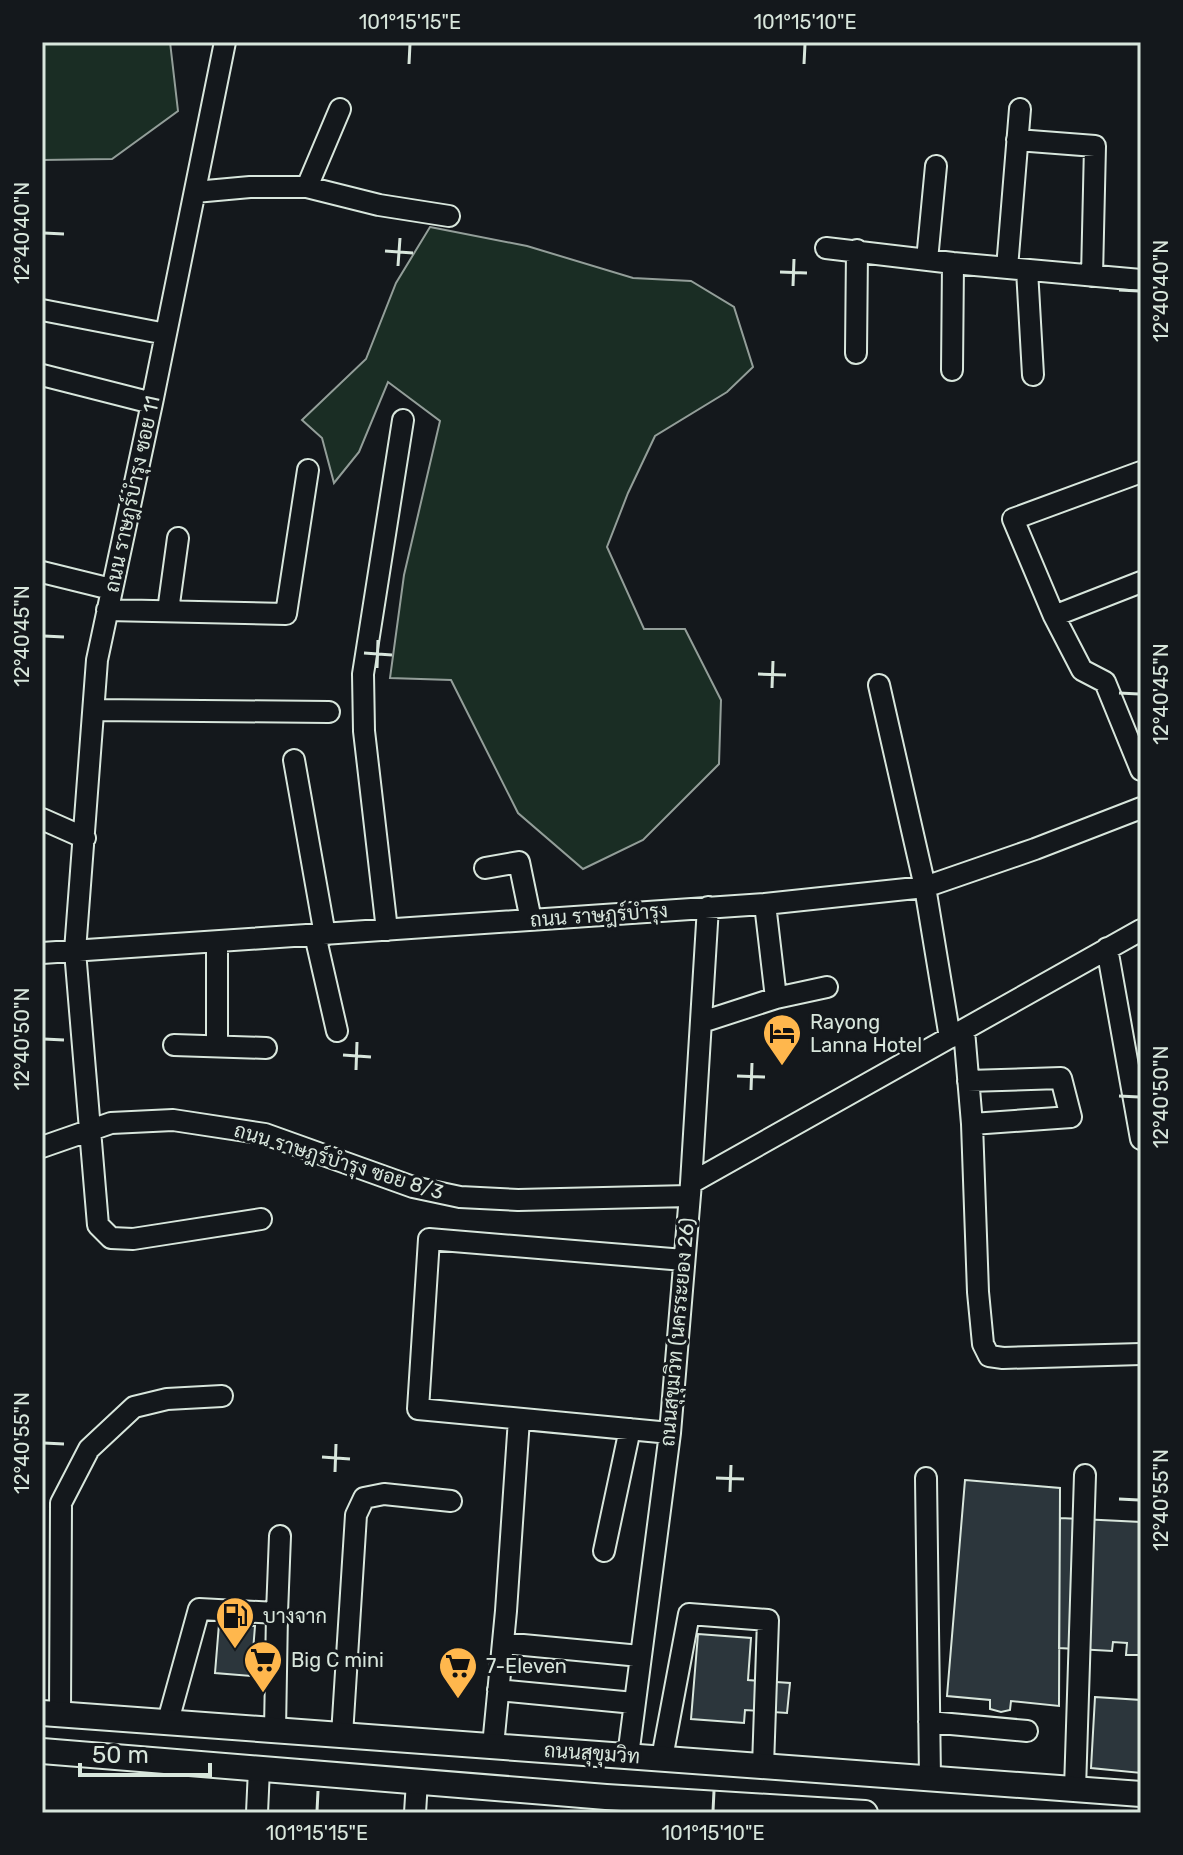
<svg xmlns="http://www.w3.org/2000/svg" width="1183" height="1855" font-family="Rubik,Sarabun,sans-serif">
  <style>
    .green { fill: #1a2d24; stroke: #939e99; stroke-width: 2 }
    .building { fill: #2c363c; stroke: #d8e6dc; stroke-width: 2 }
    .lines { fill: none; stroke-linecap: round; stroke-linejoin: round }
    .minor-casing { stroke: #d8e6dc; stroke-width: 24 }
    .major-casing { stroke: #d8e6dc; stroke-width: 28 }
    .minor { stroke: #14181c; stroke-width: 20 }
    .major { stroke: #14181c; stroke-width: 24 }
    .ticks { fill: none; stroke: #d8e6dc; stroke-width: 3 }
    .labels { text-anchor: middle; stroke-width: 6; stroke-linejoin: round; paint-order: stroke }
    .street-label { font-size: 20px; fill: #d8e6dc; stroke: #14181c }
    .poi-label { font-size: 20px; fill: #d8e6dc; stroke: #14181c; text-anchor: start }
    .neatline { fill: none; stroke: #d8e6dc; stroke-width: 3 }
    .ticks-label { font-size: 20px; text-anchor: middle; fill: #d8e6dc }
  </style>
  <rect width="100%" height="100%" fill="#14181c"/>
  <path class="green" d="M 42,42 L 170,42 L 178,111 L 112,159 L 42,160 Z
    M 430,227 L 527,246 L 633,278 L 691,281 L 734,307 L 753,367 L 727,392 L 655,436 L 628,493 L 607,547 L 644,629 L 685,629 L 721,700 L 719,764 L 643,840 L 583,869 L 518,813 L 451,680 L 390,678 L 404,575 L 440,421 L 388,382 L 359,452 L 334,483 L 322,438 L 302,420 L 366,359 L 396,283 Z"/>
  <path class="building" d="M 965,1480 L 1060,1488 L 1059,1706 L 1011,1701 L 1010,1710 L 1001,1712 L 990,1709 L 990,1700 L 947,1696 Z
    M 1060,1518 L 1141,1522 L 1141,1655 L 1126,1655 L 1127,1643 L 1113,1642 L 1112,1651 L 1059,1648 Z
    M 219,1624 L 255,1626 L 251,1676 L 215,1673 Z
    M 698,1634 L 751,1638 L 748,1680 L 790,1683 L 787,1713 L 745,1710 L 744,1723 L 691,1719 Z
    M 1095,1697 L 1141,1700 L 1141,1773 L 1091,1768 Z"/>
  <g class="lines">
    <defs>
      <path id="minor" d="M 225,42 L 152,403 L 97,660 L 75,951 L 98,1225 L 111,1238 L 133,1239 L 261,1219
        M 1017,140 L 1095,146 L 1092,276
        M 307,187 L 340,109
        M 195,192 L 250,187 L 307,187 L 379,205 L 449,216
        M 826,248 L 953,263 L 1141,280
        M 927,260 L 936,166
        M 1007,268 L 1020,109
        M 1027,270 L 1033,375
        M 42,310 L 166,334
        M 856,353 L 857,250
        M 952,370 L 953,263
        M 42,375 L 152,403
        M 1141,472 L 1013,519 L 1054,616 L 1082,670 L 1105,682 L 1141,770
        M 42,572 L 111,589
        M 107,610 L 286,614 L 308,470
        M 168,611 L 178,538
        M 1054,616 L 1141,582
        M 879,685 L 925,887 L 950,1038
        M 95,710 L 329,712
        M 294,760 L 325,935
        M 42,819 L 85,838
        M 485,868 L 519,862 L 531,920
        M 765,904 L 776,998
        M 387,930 L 364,731 L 363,674 L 403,420
        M 315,935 L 337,1031
        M 1107,948 L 1141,1139
        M 42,953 L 765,904 L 925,887 L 1035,849 L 1141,808
        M 702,1022 L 776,998 L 827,987
        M 964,1030 L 972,1124 L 978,1292 L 983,1344 L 989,1356 L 1003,1358 L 1141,1354
        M 174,1045 L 266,1048
        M 217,1046 L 217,942
        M 968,1081 L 1061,1078 L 1071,1117 L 972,1124
        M 42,1147 L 111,1123 L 173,1120 L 265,1134 L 413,1187 L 460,1197 L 518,1200 L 689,1196
        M 691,1183 L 1141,930
        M 670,1433 L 418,1409 L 429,1239 L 684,1260
        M 926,1478 L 930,1778
        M 604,1551 L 630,1429
        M 277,1613 L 280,1536
        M 503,1643 L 640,1656
        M 498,1690 L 634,1703
        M 60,1714 L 61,1503 L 89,1449 L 134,1407 L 167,1399 L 222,1396
        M 168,1721 L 199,1609 L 277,1613 L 275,1730
        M 929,1722 L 1027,1731
        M 342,1735 L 356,1515 L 364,1498 L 384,1494 L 451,1501
        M 493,1746 L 506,1611 L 519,1419
        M 628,1756 L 670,1433 L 691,1183 L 708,907
        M 662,1758 L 689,1614 L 768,1620 L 763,1766
        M 1075,1789 L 1085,1475
        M 257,1813 L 259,1769
        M 415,1813 L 417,1781"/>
      <path id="major" d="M 42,1713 L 1141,1794
        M 42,1751 L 606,1797 L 865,1813"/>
    </defs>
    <use href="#minor" class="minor-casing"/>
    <use href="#major" class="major-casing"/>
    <use href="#minor" class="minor"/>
    <use href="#major" class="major"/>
  </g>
  <path class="ticks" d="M 409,64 L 410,44M 804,64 L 805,44M 44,233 L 64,234M 385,251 L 413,253M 398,266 L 400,238M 780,272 L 807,273M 793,286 L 794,259M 1119,290 L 1139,291M 44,636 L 64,637M 364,653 L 392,655M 377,668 L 378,640M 758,674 L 786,675M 772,688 L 773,661M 1119,693 L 1139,694M 44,1039 L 64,1040M 343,1055 L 371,1057M 356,1070 L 357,1042M 737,1076 L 765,1077M 751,1090 L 752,1063M 1119,1096 L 1139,1097M 44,1443 L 64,1444M 322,1457 L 350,1459M 335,1472 L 336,1444M 716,1478 L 744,1479M 730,1492 L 731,1465M 1119,1499 L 1139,1500M 317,1811 L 318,1791M 713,1811 L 714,1791"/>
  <defs>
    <symbol id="hotel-pin" viewBox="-11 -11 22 30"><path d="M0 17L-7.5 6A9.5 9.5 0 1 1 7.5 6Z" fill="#ffb74d" stroke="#14181c"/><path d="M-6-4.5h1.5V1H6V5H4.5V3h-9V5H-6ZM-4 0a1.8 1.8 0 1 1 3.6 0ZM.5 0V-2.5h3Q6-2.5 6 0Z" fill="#111"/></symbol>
    <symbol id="fuel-pin" viewBox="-11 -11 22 30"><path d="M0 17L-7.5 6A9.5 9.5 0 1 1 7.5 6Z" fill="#ffb74d" stroke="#14181c"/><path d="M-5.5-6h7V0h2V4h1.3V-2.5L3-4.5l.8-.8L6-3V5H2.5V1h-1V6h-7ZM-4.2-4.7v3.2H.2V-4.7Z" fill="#111"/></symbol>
    <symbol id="supermarket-pin" viewBox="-11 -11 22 30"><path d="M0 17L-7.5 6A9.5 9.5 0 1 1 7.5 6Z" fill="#ffb74d" stroke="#14181c"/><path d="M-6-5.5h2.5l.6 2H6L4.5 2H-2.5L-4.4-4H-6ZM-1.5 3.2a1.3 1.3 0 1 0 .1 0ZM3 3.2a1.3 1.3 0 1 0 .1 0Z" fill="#111"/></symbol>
  </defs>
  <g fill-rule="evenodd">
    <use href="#hotel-pin" x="760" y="1011" width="44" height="60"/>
    <use href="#fuel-pin" x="213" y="1594" width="44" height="60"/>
    <use href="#supermarket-pin" x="241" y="1638" width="44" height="60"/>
    <use href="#supermarket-pin" x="436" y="1644" width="44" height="60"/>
  </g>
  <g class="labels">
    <g class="street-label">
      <text transform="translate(132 494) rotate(-78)" y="7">ถนน ราษฎร์บำรุง ซอย 11</text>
      <text transform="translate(599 915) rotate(-4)" y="7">ถนน ราษฎร์บำรุง</text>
      <text transform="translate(339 1161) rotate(17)" y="7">ถนน ราษฎร์บำรุง ซอย 8/3</text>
      <text transform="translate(677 1332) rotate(-85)" y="7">ถนนสุขุมวิท (นครระยอง 26)</text>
      <text transform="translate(592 1753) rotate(4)" y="7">ถนนสุขุมวิท</text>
    </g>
    <g class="poi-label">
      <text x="810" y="1029">Rayong<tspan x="810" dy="23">Lanna Hotel</tspan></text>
      <text x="263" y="1623">บางจาก</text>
      <text x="291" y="1667">Big C mini</text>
      <text x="486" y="1673">7-Eleven</text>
    </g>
  </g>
  <rect width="1183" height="1855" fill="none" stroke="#14181c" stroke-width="88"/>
  <path d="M80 1763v12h130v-12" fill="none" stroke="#d8e6dc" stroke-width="4"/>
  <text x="92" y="1763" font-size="24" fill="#d8e6dc" stroke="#14181c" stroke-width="6" paint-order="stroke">50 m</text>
  <rect x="44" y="44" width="1095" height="1767" class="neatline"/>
  <g class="ticks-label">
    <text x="410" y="29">101°15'15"E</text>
    <text x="805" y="29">101°15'10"E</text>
    <text transform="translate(22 233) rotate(-90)" y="7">12°40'40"N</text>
    <text transform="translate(1161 291) rotate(-90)" y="7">12°40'40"N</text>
    <text transform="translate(22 636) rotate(-90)" y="7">12°40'45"N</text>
    <text transform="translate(1161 694) rotate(-90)" y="7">12°40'45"N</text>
    <text transform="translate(22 1039) rotate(-90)" y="7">12°40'50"N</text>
    <text transform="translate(1161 1097) rotate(-90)" y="7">12°40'50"N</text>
    <text transform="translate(22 1443) rotate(-90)" y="7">12°40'55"N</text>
    <text transform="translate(1161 1500) rotate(-90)" y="7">12°40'55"N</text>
    <text x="317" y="1840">101°15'15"E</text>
    <text x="713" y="1840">101°15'10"E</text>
  </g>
</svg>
